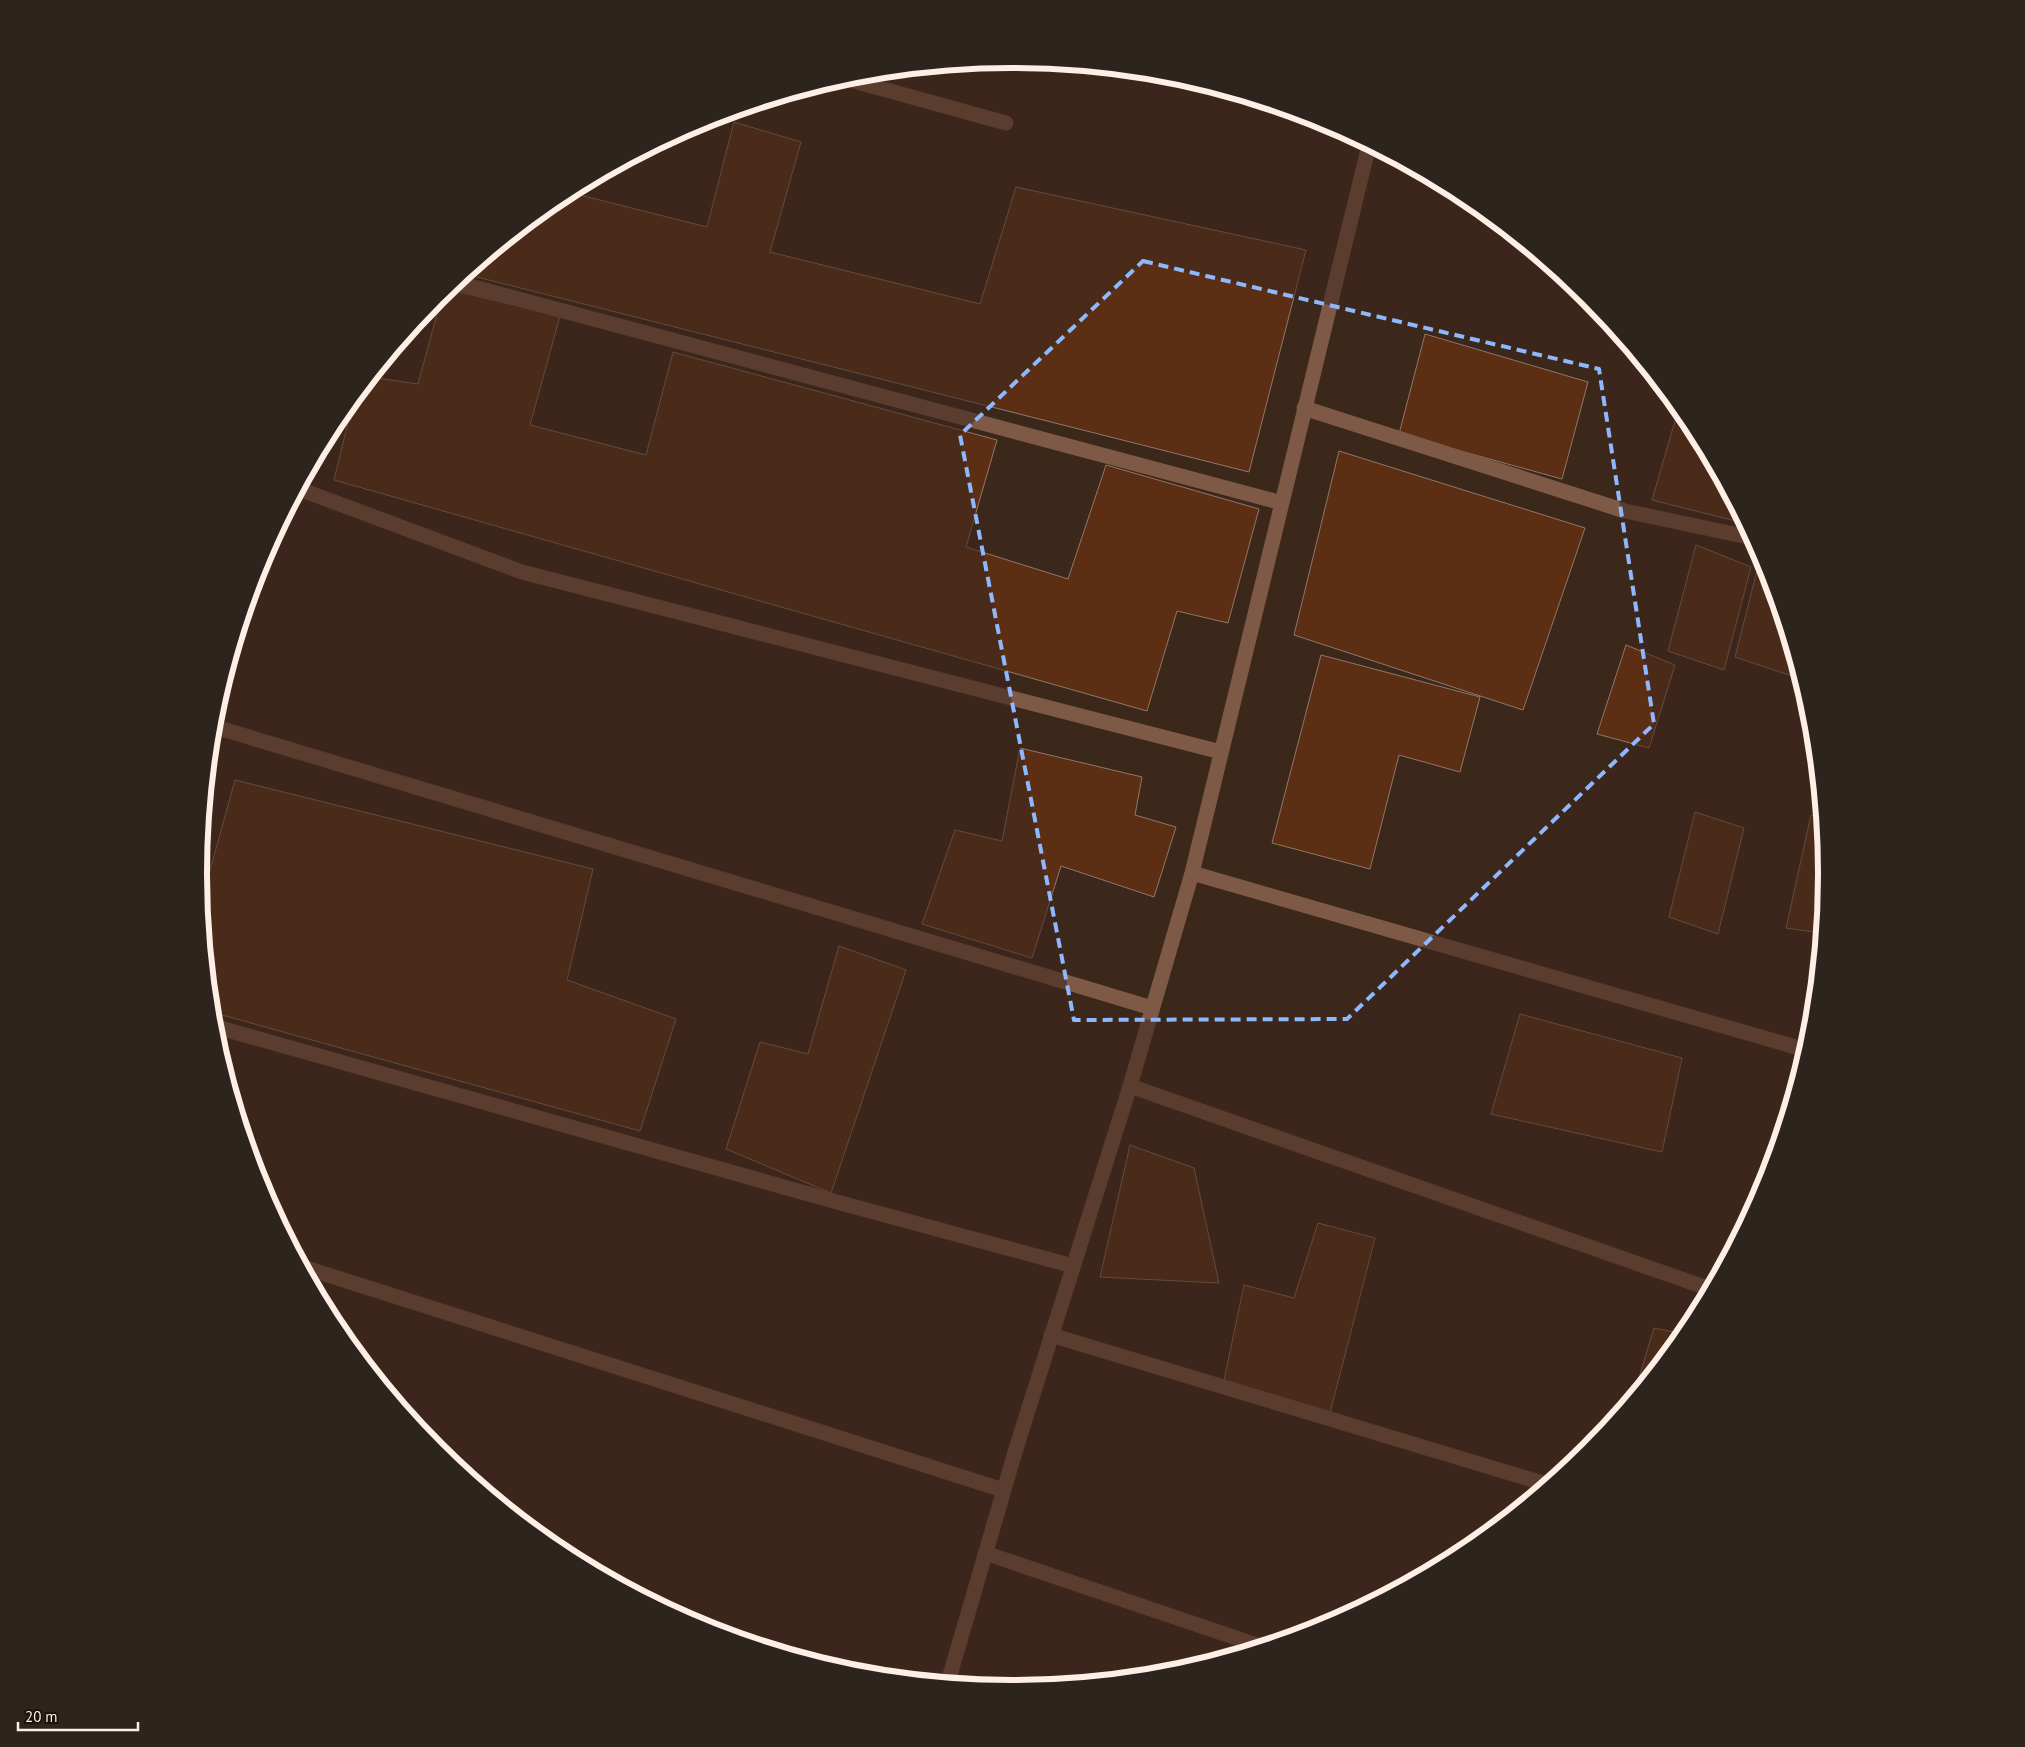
<svg xmlns="http://www.w3.org/2000/svg" width="2025" height="1747" font-family="'PT Sans',sans-serif">
  <style>
    .building { fill: #5c2f14; stroke: #917769 }
    .lines { fill: none; stroke-linecap: round; stroke-linejoin: round }
    .street { stroke: #7e5945; stroke-width: 15 }
    .marked { fill: none; stroke: #8eb8fd; stroke-width: 4; stroke-dasharray: 10 6; stroke-linejoin: round }
    .rim { fill: none; stroke: #fdeee6; stroke-width: 6 }
  </style>
  <rect width="100%" height="100%" fill="#3c271b"/>
  <path class="building" d="M 734,122 L 801,142 L 770,252 L 980,304 L 1016,187 L 1306,250 L 1249,472 L 465,274 L 560,196 L 568,192 L 707,227 Z
    M 447,289 L 560,316 L 530,425 L 646,455 L 673,352 L 997,440 L 966,547 L 1068,579 L 1106,465 L 1259,509 L 1228,623 L 1177,611 L 1147,711 L 334,480 L 354,398 L 371,377 L 418,384 L 443,292 Z
    M 1425,334 L 1588,382 L 1562,479 L 1399,434 Z
    M 1679,407 L 1690,421 L 1744,523 L 1652,500 Z
    M 1339,451 L 1585,528 L 1523,710 L 1294,635 Z
    M 1696,545 L 1751,567 L 1724,670 L 1668,651 Z
    M 1761,555 L 1765,562 L 1801,679 L 1735,657 Z
    M 1626,645 L 1675,665 L 1649,748 L 1597,734 Z
    M 1321,655 L 1480,697 L 1460,772 L 1399,755 L 1370,869 L 1272,843 Z
    M 1020,748 L 1142,777 L 1135,815 L 1176,827 L 1154,897 L 1061,866 L 1032,958 L 922,924 L 955,830 L 1002,841 Z
    M 235,780 L 593,869 L 567,980 L 676,1019 L 640,1131 L 211,1012 L 201,903 Z
    M 1695,812 L 1744,828 L 1718,934 L 1669,917 Z
    M 1811,815 L 1822,818 L 1827,874 L 1821,933 L 1786,928 Z
    M 839,946 L 906,970 L 831,1193 L 726,1149 L 760,1042 L 808,1054 Z
    M 1520,1014 L 1682,1058 L 1662,1152 L 1491,1114 Z
    M 1130,1145 L 1194,1168 L 1219,1283 L 1100,1277 Z
    M 1318,1223 L 1375,1238 L 1330,1413 L 1223,1385 L 1244,1285 L 1294,1298 Z
    M 1654,1328 L 1684,1334 L 1634,1394 Z"/>
  <g class="lines">
    <path class="street" d="M 843,78 L 1006,123
      M 455,282 L 1282,503
      M 1304,408 L 1625,511 L 1753,538
      M 299,489 L 522,572 L 1221,752
      M 212,726 L 1152,1008
      M 1192,873 L 1806,1050
      M 213,1026 L 837,1202 L 1073,1266
      M 1130,1086 L 1710,1289
      M 303,1267 L 1003,1490
      M 1051,1335 L 1546,1484
      M 985,1553 L 1260,1646
      M 948,1682 L 1015,1452 L 1130,1086 L 1192,873 L 1369,145"/>
  </g>
  <path d="M0 0H2025V1747H0ZM 1143,261 L 1599,369 L 1654,724 L 1347,1019 L 1074,1020 L 960,435 Z" fill="#3c271b" fill-opacity=".55" fill-rule="evenodd"/>
  <path class="marked" d="M 1143,261 L 1599,369 L 1654,724 L 1347,1019 L 1074,1020 L 960,435 Z"/>
  <path d="M0 0H2025V1747H0ZM1012 68H1013A805 805 0 0 1 1818 873V875A805 805 0 0 1 1013 1680H1012A805 805 0 0 1 207 875V873A805 805 0 0 1 1012 68Z" fill="#2e241e" fill-rule="evenodd"/>
  <path class="rim" d="M1012 68H1013A805 805 0 0 1 1818 873V875A805 805 0 0 1 1013 1680H1012A805 805 0 0 1 207 875V873A805 805 0 0 1 1012 68Z"/>
  <path d="M18 1722v8h120v-8" fill="none" stroke="#fdeee6" stroke-width="2.5"/>
  <text x="25" y="1722" font-size="15" fill="#fdeee6" stroke="#1c120d" stroke-width="4" paint-order="stroke">20 m</text>
</svg>
